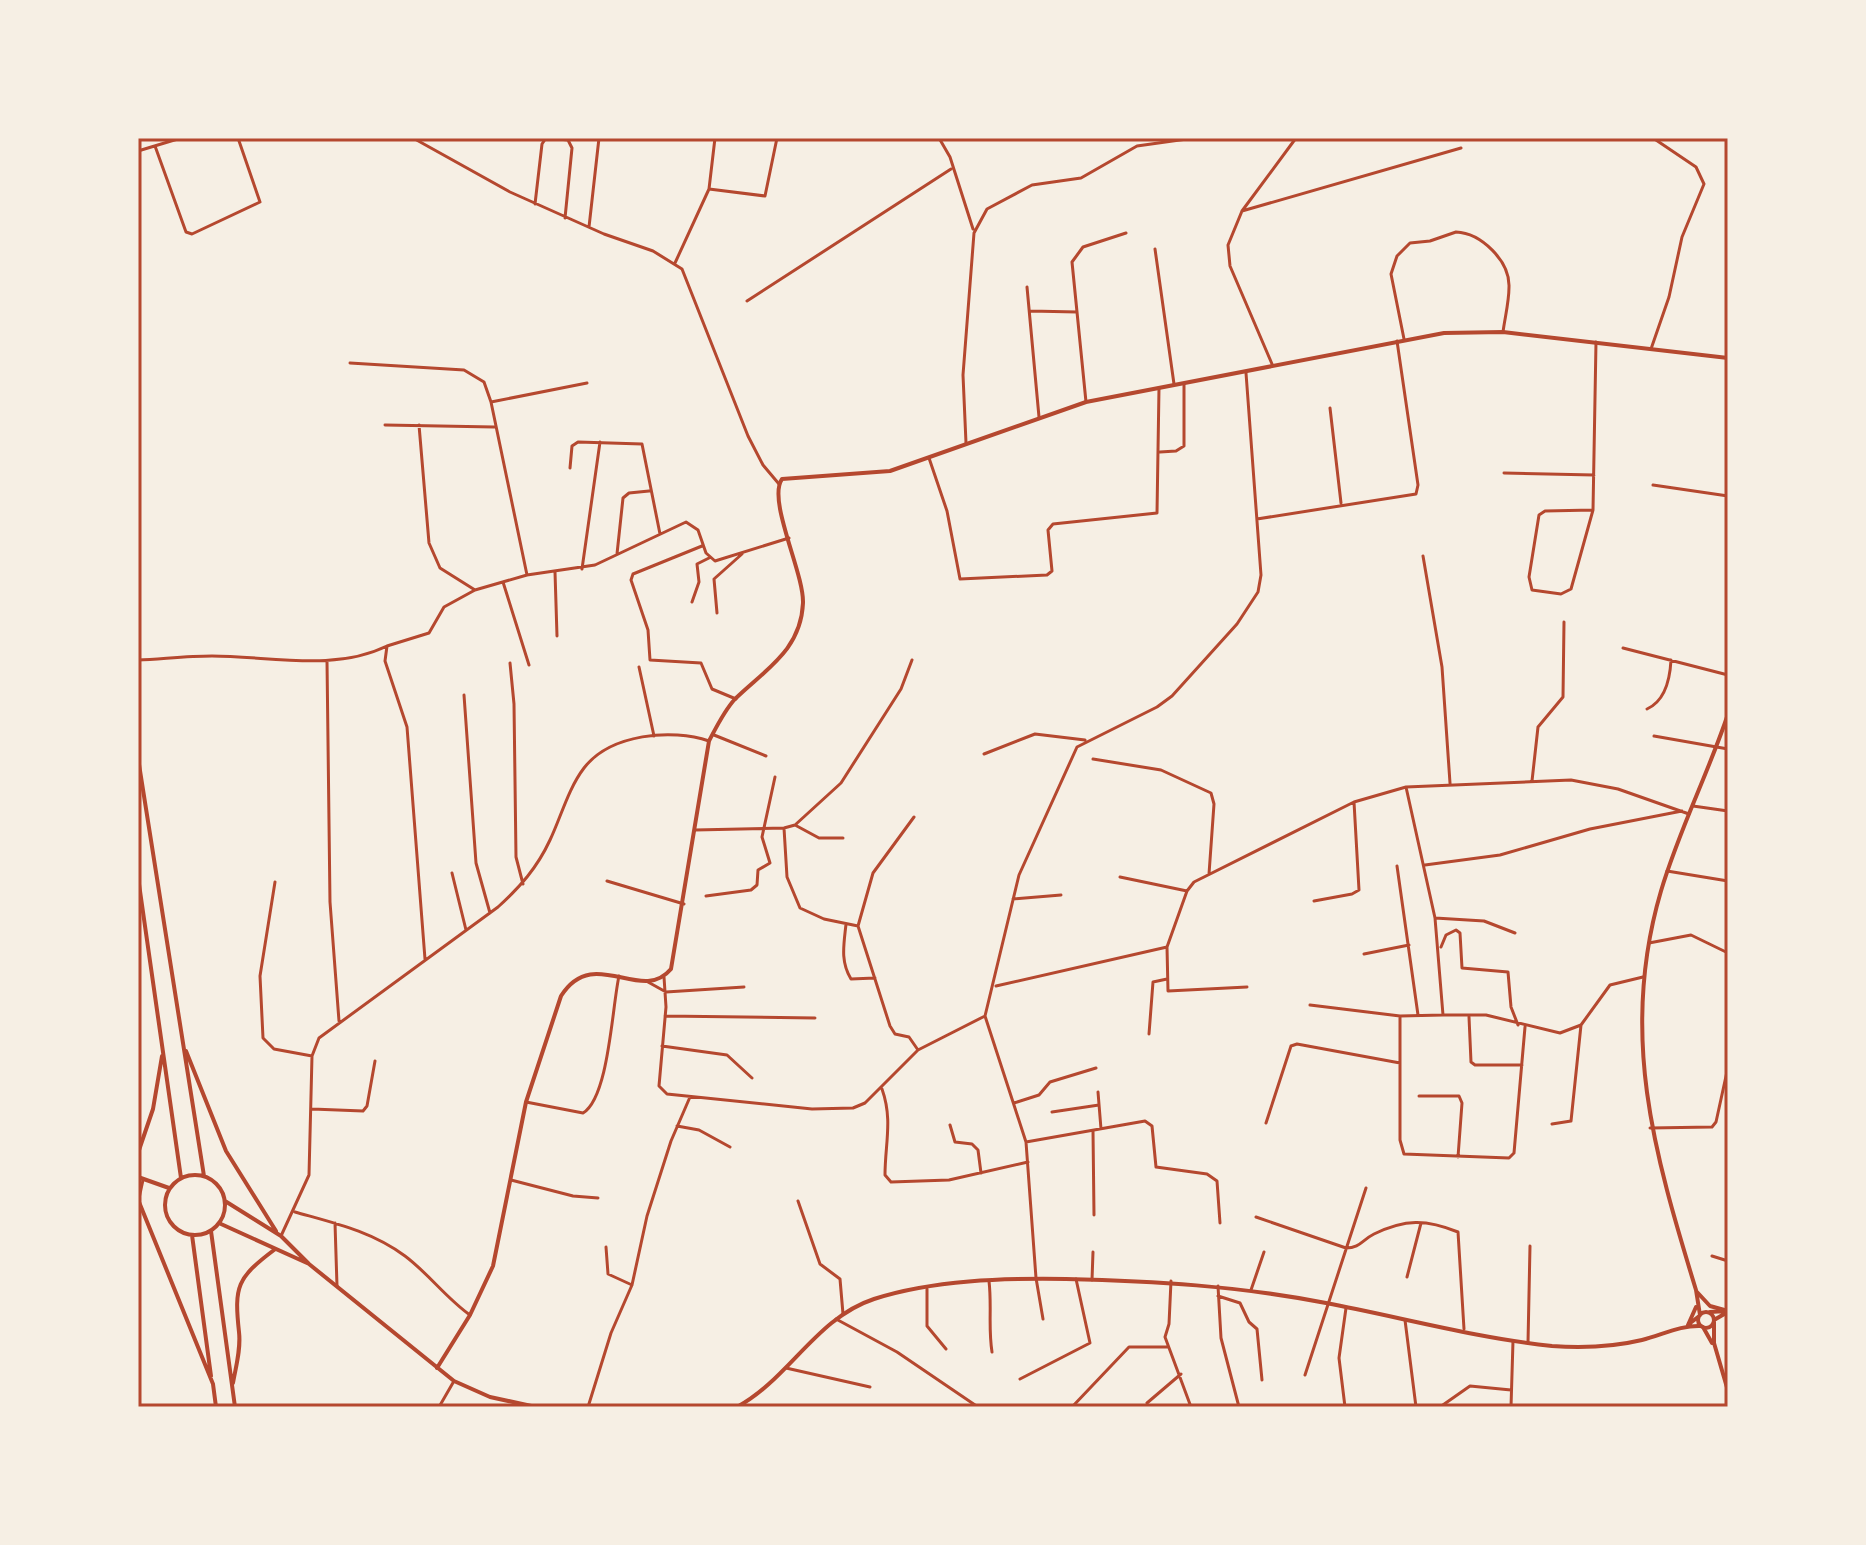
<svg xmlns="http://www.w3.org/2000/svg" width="1866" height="1545" font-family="'PT Sans Narrow',sans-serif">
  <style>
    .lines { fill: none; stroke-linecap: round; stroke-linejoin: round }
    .minor { stroke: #b5482f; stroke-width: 3 }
    .tertiary { stroke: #b5482f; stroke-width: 4 }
    .secondary { stroke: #b5482f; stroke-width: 4 }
    .neatline { fill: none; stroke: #b5482f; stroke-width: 3 }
  </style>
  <rect width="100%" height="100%" fill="#f6efe4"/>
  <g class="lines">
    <path class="minor" d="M 413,138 L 510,192 L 604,234 L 653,251 L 682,269 L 748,436 L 763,465 L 779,484
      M 549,138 L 568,140 L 572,148 L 565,218
      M 939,138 L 950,157 L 973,229
      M 155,146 L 186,232 L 192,234 L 260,202 L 238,138
      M 138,151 L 181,138
      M 709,189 L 765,196 L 777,138
      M 535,204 L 542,144 L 546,138
      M 1242,211 L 1461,148
      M 589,227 L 599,138
      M 1155,249 L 1174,384
      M 675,263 L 709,189 L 715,138
      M 1027,287 L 1039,417
      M 747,301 L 951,169
      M 1030,311 L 1077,312
      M 1404,339 L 1391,274 L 1397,256 L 1410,243 L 1430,241 L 1456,232 C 1481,233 1510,261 1509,287 C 1509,302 1505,317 1503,332
      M 1651,349 L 1669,297 L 1682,237 L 1704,184 L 1696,167 L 1653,138
      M 350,363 L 464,370 L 484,382 L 491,402 L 527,575
      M 1272,364 L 1230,266 L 1228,245 L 1242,211 L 1296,138
      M 491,402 L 587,383
      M 1086,402 L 1072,262 L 1083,247 L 1126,233
      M 1330,408 L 1341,503
      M 385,425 L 494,427
      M 419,425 L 429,543 L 440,568 L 475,590
      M 966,443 L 963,375 L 974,233 L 987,209 L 1032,185 L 1081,178 L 1137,146 L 1194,138
      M 1160,452 L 1176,451 L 1184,446 L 1184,384
      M 929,458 L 947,511 L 960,579 L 1047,575 L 1052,571 L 1048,530 L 1053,524 L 1157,513 L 1159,388
      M 570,468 L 572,446 L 578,442 L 642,444 L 660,534
      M 1504,473 L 1594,475
      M 1653,485 L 1728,496
      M 1593,510 L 1545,511 L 1539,515 L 1529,577 L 1532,590 L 1561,594 L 1571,589 L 1593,510 L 1596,342
      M 1257,519 L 1416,494 L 1418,485 L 1397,341
      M 702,546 L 633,574 L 631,580 L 648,630 L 650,660 L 701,663 L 712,689 L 736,699
      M 617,554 L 623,498 L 629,493 L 649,491
      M 1423,556 L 1442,667 L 1450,783
      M 582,569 L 600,442
      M 555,572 L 557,636
      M 503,582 L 529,665
      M 692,602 L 699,582 L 697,564 L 709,558
      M 717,613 L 714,579 L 742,554
      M 1623,648 L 1728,675
      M 138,660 C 162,659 187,656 212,656 C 270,656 334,672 387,646
      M 327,661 L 330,902 L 339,1021
      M 510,663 L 514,704 L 516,857 L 523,884
      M 639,667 L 654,736
      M 464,695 L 476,863 L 490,913
      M 1647,709 C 1665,701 1670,679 1671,660
      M 714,735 L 766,756
      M 1654,736 L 1728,749
      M 984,754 L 1035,734 L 1085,740
      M 1093,759 L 1161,770 L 1211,793 L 1214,804 L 1209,874
      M 1532,781 L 1538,727 L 1563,697 L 1564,622
      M 1406,787 L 1435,918 L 1443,1015 L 1486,1015 L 1560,1033 L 1581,1025 L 1610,985 L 1643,977
      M 1693,806 L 1728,811
      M 914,817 L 873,873 L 858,926 L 890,1026 L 895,1034 L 909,1037 L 918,1050
      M 795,825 L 819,838 L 843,838
      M 784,828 L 787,877 L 800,908 L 824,919 L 858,926
      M 695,830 L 784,828 L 795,825 L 841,783 L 901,689 L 912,660
      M 1425,865 L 1500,855 L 1590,829 L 1682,811
      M 1397,866 L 1418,1015
      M 1667,871 L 1728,881
      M 452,873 L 466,930
      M 1120,877 L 1187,891
      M 607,881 L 684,904
      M 275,882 L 260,976 L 263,1038 L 274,1049 L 312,1056
      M 706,896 L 751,890 L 757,885 L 758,870 L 770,863 L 762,837 L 775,777
      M 1013,899 L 1061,895
      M 1314,901 L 1352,894 L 1359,890 L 1354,802
      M 1435,918 L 1484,921 L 1515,933
      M 846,924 C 844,944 840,961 851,979 L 875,978
      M 1649,943 L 1691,935 L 1728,953
      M 1167,947 L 1168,991 L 1247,987
      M 1441,947 L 1446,935 L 1456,930 L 1460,933 L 1462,968 L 1508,972 L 1511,1007 L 1518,1025
      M 1364,954 L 1409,945
      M 425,959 L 407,727 L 385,661 L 387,646 L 429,633 L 444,607 L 475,590 L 527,575 L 595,565 L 686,522 L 698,530 L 706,553 L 715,561 L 789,538
      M 664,977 L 666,1007 L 659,1086 L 667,1094 L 812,1109 L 853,1108 L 865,1103 L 918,1050 L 985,1016
      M 648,982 L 666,992 L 744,987
      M 996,986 L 1167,947 L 1187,891 L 1194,882 L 1354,802 L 1406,787 L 1571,780 L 1618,789 L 1689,814
      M 1310,1005 L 1400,1016 L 1443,1015
      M 665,1016 L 815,1018
      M 1400,1016 L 1400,1140 L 1404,1154 L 1509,1158 L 1514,1153 L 1525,1027
      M 1469,1017 L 1471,1062 L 1475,1065 L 1522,1065
      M 1149,1034 L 1153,982 L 1167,979
      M 662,1046 L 727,1055 L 752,1078
      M 882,1089 C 893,1120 885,1144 885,1175 L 891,1182 L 949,1180 L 1028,1162
      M 1098,1092 L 1101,1129
      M 1419,1096 L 1459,1096 L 1462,1103 L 1458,1157
      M 526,1102 L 583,1113 C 609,1097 612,1007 619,976
      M 1014,1103 L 1039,1095 L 1050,1082 L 1096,1068
      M 312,1109 L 363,1111 L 367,1106 L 375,1061
      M 1052,1112 L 1099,1105
      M 1266,1123 L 1291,1046 L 1297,1044 L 1400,1063
      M 1552,1124 L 1571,1121 L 1581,1025
      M 950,1125 L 955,1142 L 972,1144 L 978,1150 L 981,1173
      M 677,1126 L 699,1130 L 730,1147
      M 1650,1128 L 1712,1127 L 1716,1122 L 1728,1067
      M 1093,1131 L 1094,1215
      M 1026,1142 L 1145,1121 L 1152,1126 L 1156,1167 L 1207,1174 L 1217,1181 L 1220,1223
      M 511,1180 L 573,1196 L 598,1198
      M 798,1201 L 820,1264 L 840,1279 L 843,1314
      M 138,1203 L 143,1180
      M 295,1212 C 334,1223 371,1231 405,1256 C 429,1274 446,1298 470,1315
      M 1256,1217 L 1346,1248 C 1360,1248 1362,1240 1374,1234 C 1405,1219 1426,1219 1458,1232 L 1464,1329
      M 335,1223 L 337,1286
      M 281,1236 L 309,1175 L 312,1056 L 319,1038 L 498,907 C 520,887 537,868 550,840 C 561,817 568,789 584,768 C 610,734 672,728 709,741
      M 606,1247 L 608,1274 L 632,1285
      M 1712,1256 L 1728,1261
      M 1407,1277 L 1421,1223
      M 1092,1280 L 1093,1252
      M 989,1281 C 992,1307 988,1327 992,1352
      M 1171,1281 L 1169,1324 L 1165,1337 L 1191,1407
      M 1218,1286 L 1221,1338 L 1239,1407
      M 927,1289 L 927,1326 L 946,1349
      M 1251,1290 L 1264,1252
      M 1218,1296 L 1240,1303 L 1249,1322 L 1257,1329 L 1262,1380
      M 836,1319 L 897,1352 L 978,1407
      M 1043,1319 L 1036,1278 L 1026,1142 L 985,1016 L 1019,875 L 1077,747 L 1157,707 L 1172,696 L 1237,624 L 1258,592 L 1261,575 L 1246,373
      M 1405,1320 L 1416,1407
      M 1528,1343 L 1530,1246
      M 786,1368 L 870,1387
      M 1305,1375 L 1366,1188
      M 1020,1379 L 1090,1343 L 1076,1279
      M 1147,1403 L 1181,1374
      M 439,1407 L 454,1381
      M 588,1407 L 611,1333 L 632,1285 L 647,1216 L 671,1141 L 690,1097
      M 1072,1407 L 1129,1347 L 1168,1347
      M 1345,1407 L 1339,1358 L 1346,1308
      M 1440,1407 L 1470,1386 L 1511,1390
      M 1511,1407 L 1513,1341"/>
    <path class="tertiary" d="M 138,758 L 204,1176
      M 138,877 L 181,1178
      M 186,1051 L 226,1151 L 276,1231
      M 138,1153 L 153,1109 L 162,1056
      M165 1205a30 30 0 1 1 60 0a30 30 0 1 1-60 0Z
      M 138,1177 L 169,1188
      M 225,1201 L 281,1236 L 309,1264 L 454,1381 L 490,1397 L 536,1407
      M 139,1202 L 213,1384
      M 221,1224 L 307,1263
      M 211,1231 L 235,1407
      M 192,1235 L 211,1376
      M 1710,1312 L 1726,1311
      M 1714,1320 L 1726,1313
      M 1689,1324 L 1698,1317
      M 437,1368 L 470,1315 L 493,1266 L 526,1102 L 561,996 C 594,944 641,1005 671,969 L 709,741 C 717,726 724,711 735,699 C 766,669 801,650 803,603 C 804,573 767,500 782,479 L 890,471 L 1086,402 L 1444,333 L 1503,332 L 1728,358
      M 233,1383 C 236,1366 241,1349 239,1332 C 234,1286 237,1278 274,1250
      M 213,1384 L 216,1407
      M 737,1407 C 789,1379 816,1318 874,1299 C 933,1280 1004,1278 1066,1279 C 1154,1281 1239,1286 1326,1303 C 1400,1317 1476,1338 1552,1346 C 1582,1348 1613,1347 1642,1340 C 1662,1335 1681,1325 1701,1326"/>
    <path class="secondary" d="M 1697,1292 L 1710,1306 L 1728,1311
      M1698 1320a8 8 0 1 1 16 0a8 8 0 1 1-16 0Z
      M 1700,1315 L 1696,1290 C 1654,1153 1619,1033 1661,891 C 1679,830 1708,774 1728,714
      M 1714,1322 L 1714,1343 L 1728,1391
      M 1688,1325 L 1696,1307
      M 1703,1327 L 1712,1343"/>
  </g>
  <rect width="1866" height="1545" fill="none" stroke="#f6efe4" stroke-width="280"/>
  <rect x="140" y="140" width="1586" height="1265" class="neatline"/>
</svg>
